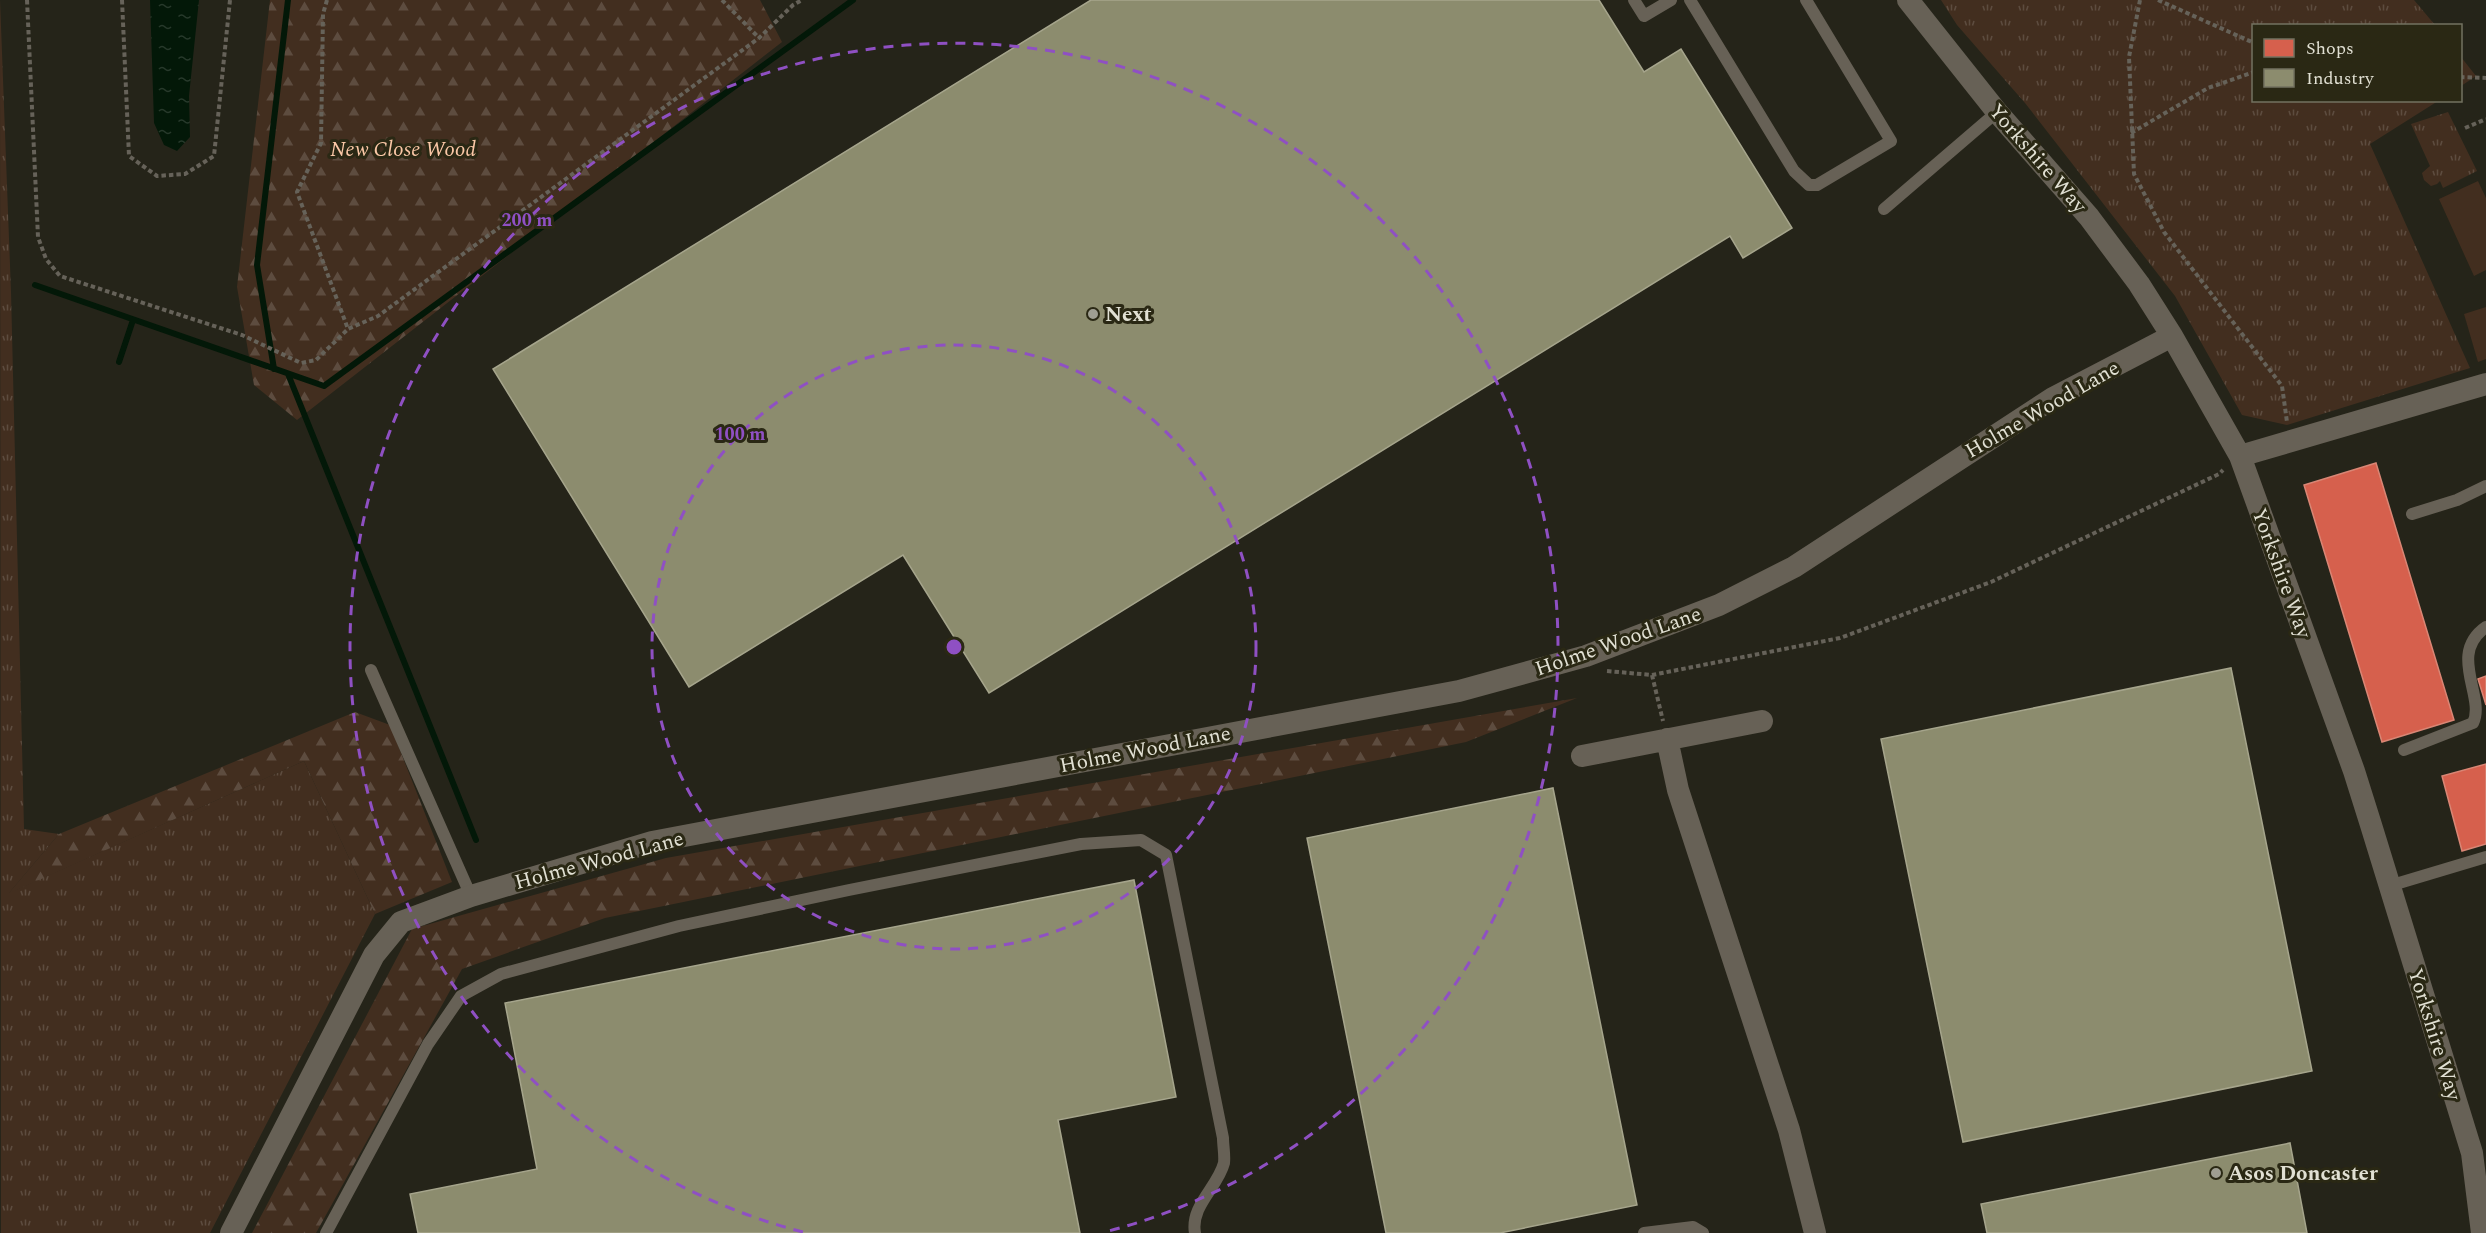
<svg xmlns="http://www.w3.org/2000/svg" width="2486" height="1233" font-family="Spectral,serif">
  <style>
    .grass { fill: url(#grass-tufts) }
    .forest { fill: url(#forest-firs) }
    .pitch { fill: #422e1f }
    .water { fill: url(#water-ripples) }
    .shops { fill: #d6604d; stroke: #d98675; stroke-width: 1.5 }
    .industry { fill: #8c8c6e; stroke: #a6a58c; stroke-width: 1.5 }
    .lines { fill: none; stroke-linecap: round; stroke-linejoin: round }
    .stream { stroke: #031808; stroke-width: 6 }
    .path { stroke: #666259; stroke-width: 4; stroke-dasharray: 4.5 3; stroke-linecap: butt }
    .lane { stroke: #676156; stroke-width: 12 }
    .street { stroke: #676156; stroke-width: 22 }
    .ring { fill: none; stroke: #8f50c3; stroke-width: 3; stroke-dasharray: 10 8 }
    .poi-dot { fill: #9f9e92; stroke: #2a2814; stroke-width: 2 }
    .labels { text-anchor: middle; stroke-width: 6; stroke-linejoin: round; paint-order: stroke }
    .park-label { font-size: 21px; font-style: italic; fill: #fbc8a7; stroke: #2a2814 }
    .street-label { font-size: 21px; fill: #e1e0d3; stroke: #2a2814 }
    .poi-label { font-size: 21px; font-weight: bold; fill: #e1e0d3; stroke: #2a2814; text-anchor: start }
    .centre { fill: #8f50c3; stroke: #2a2814; stroke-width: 3 }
    .ring-label { font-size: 18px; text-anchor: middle; font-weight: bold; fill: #8f50c3; stroke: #2a2814; stroke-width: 6; stroke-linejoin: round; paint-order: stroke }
  </style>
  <defs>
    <pattern id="grass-tufts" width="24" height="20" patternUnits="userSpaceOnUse" patternTransform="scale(1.5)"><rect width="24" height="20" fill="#422e1f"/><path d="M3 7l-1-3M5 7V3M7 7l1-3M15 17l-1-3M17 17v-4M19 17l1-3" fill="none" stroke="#5d4c3f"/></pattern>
    <pattern id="forest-firs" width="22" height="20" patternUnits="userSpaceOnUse" patternTransform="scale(1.5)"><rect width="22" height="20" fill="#422e1f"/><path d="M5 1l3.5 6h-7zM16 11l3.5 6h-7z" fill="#5d4c3f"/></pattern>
    <pattern id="water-ripples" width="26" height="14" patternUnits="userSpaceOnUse" patternTransform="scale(1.5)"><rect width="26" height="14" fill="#031808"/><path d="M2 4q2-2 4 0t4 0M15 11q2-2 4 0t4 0" fill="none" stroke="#27392b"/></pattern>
  </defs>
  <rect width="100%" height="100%" fill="#252419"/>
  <path class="grass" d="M 0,0 L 11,292 L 24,829 L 59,834 L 9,893 L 304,761 L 375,914 L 210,1233 L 1,1233 Z
    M 1941,0 L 2414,0 L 2435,25 L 2254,26 L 2254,100 L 2438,101 L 2370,144 L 2470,368 L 2287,425 L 2242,415 L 2175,296 L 2025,103 L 1957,25 Z
    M 2461,57 L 2476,76 L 2461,86 L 2460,86 Z
    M 2448,112 L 2477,171 L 2443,188 L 2440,181 L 2437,184 L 2431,186 L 2424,180 L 2422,173 L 2430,166 L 2411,124 Z"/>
  <path class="forest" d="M 270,0 L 760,0 L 782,42 L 297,420 L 254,385 L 237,287 Z
    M 1577,698 L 1466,742 L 605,918 L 462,969 L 316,1233 L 252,1233 L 412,929 L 666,858 Z
    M 355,712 L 390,725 L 452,882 L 375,914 L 304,761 L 8,894 L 59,834 Z"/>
  <path class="pitch" d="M 2478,181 L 2486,198 L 2486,270 L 2474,276 L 2439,199 Z
    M 2486,307 L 2486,359 L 2478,362 L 2464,314 Z"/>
  <path class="water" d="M 150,0 L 199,0 L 189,96 L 190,137 L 177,151 L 164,145 L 154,123 Z"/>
  <path class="shops" d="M 2376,463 L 2454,720 L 2382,742 L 2304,485 Z
    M 2486,676 L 2486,705 L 2478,679 Z
    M 2486,764 L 2486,844 L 2462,851 L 2442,776 Z"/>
  <path class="industry" d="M 1091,0 L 1599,0 L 1644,72 L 1681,49 L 1792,228 L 1743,258 L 1730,236 L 989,693 L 903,555 L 689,687 L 493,369 Z
    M 2231,668 L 2312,1071 L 1963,1142 L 1881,739 Z
    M 1553,788 L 1637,1205 L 1500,1233 L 1386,1233 L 1307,838 Z
    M 1134,880 L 1176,1097 L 1058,1120 L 1080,1233 L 418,1233 L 410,1194 L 537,1169 L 505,1003 Z
    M 2290,1143 L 2307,1233 L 1987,1233 L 1981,1204 Z"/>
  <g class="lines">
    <path class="stream" d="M 35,285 L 324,386 L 853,0
      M 119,362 L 133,320
      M 274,369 L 257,265 L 288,0
      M 288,374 L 476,840"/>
    <path class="path" d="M 27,0 L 38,237 L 46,259 L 60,276 L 242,335 L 301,363 L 316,360 L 348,329
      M 122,0 L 129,156 L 157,176 L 185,174 L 214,156 L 230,0
      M 327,0 L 323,14 L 321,143 L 297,192 L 348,329 L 378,316 L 759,38 L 793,5 L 802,0
      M 722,0 L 759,38
      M 2140,0 L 2129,57 L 2134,174 L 2164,232 L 2282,386 L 2287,422
      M 2158,0 L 2254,43
      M 2460,77 L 2486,78
      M 2465,128 L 2486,119
      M 2131,133 L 2208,88 L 2254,72
      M 1607,671 L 1652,675 L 1840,638 L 1991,582 L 2219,474 L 2223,470
      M 1652,675 L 1663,721"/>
    <path class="lane" d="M 1634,0 L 1644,16 L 1671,0
      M 1690,0 L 1794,171 L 1809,185 L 1817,185 L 1891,141 L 1806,0
      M 1884,209 L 1997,112
      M 2412,514 L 2457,500 L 2486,486
      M 371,670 L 471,896
      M 2404,750 L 2473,723 C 2486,697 2447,654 2486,627
      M 2389,886 L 2486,857
      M 326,1233 L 428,1044 L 461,996 L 501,974 L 679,926 L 849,890 L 1081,844 L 1141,840 L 1166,855 L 1223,1138 C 1223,1146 1225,1155 1224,1163 C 1218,1187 1190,1206 1195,1233
      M 1644,1233 L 1693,1227 L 1703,1233"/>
    <path class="street" d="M 1908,0 L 1997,112 L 2089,217 L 2139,284 L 2172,336 L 2240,456 L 2354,771 L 2371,825 L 2472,1153 L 2482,1233
      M 2240,456 L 2486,384
      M 1667,739 L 1678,790 L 1789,1130 L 1815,1233
      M 1582,756 L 1762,721
      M 231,1233 L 374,955 L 401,922 L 471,896 L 652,842 L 1459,691 L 1586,656 L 1719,605 L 1794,567 L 2053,398 L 2172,336"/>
  </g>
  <g class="ring">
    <circle cx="954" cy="647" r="302"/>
    <path d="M803 1232A604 604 0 1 1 1105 1232"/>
  </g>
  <g class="poi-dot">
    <circle cx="1093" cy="314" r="6"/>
    <circle cx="2216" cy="1173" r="6"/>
  </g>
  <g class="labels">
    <g class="park-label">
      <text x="403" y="156">New Close Wood</text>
    </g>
    <g class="street-label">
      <text transform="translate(2038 158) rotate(49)" y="7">Yorkshire Way</text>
      <text transform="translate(2042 409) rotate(-30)" y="7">Holme Wood Lane</text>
      <text transform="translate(2282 573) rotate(70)" y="7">Yorkshire Way</text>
      <text transform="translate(1618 641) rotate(-19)" y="7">Holme Wood Lane</text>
      <text transform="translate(1145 749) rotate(-11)" y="7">Holme Wood Lane</text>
      <text transform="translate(599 860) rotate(-15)" y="7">Holme Wood Lane</text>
      <text transform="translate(2435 1034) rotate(73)" y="7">Yorkshire Way</text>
    </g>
    <g class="poi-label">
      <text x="1105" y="321">Next</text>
      <text x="2228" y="1180">Asos Doncaster</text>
    </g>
  </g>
  <circle cx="954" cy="647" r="9" class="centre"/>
  <g class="ring-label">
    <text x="527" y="226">200 m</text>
    <text x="740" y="440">100 m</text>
  </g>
  <rect x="2252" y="24" width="210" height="78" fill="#2a2814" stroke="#737260" stroke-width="1.5"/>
  <rect x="2264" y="39" width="30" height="18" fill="#d6604d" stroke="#737260" stroke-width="1.5"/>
  <text x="2306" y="54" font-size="18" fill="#e1e0d3">Shops</text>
  <rect x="2264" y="69" width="30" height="18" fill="#8c8c6e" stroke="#737260" stroke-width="1.5"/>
  <text x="2306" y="84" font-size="18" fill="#e1e0d3">Industry</text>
</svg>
